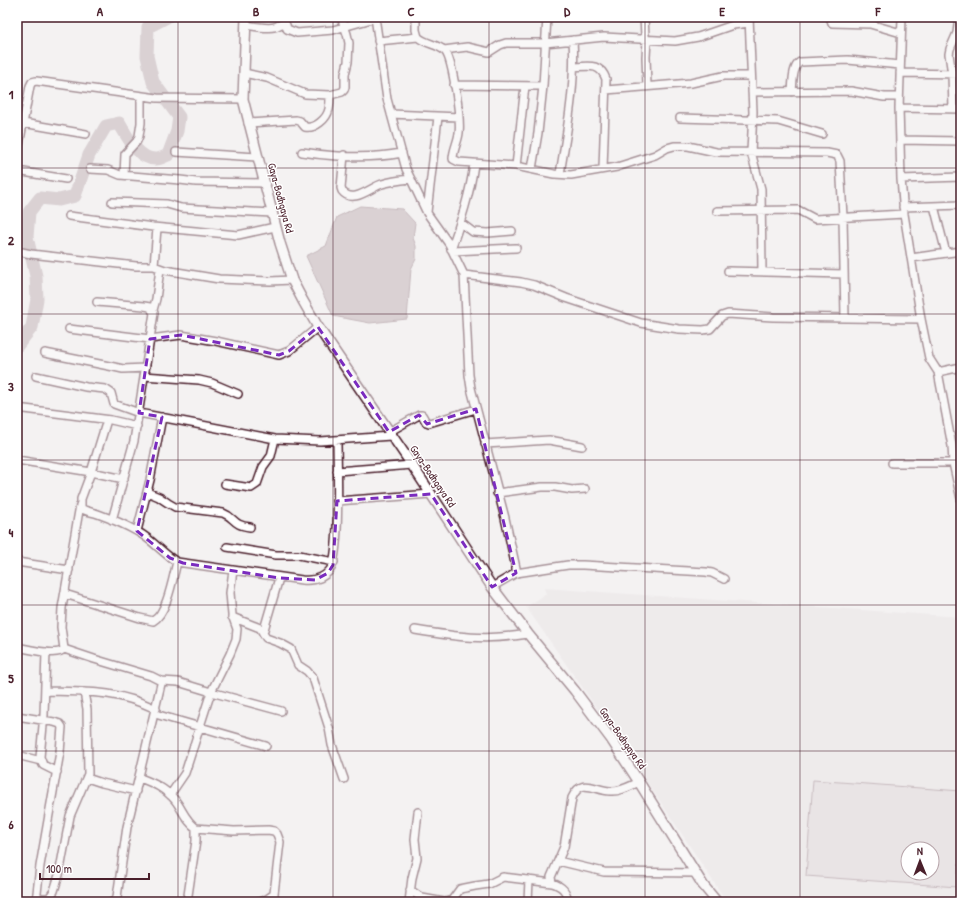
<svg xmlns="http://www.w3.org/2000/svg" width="978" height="919" font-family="'Patrick Hand',sans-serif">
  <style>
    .built { fill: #e7e2e3; fill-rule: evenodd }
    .pitch { fill: #dbd2d5; stroke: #927880; fill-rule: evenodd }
    .water { fill: #baa9ae; stroke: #8d727a }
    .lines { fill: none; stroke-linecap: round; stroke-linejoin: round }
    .river { stroke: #baa9ae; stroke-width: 13 }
    .minor-casing { stroke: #4a1f2b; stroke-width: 10 }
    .tertiary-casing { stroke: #4a1f2b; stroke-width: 12 }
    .minor { stroke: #fff; stroke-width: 7 }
    .tertiary { stroke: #fff; stroke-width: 9 }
    .marked { fill: none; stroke: #7b2cbf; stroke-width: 3; stroke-dasharray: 8 5; stroke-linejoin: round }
    .grid { fill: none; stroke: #4a1f2b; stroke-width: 1; stroke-opacity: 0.55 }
    .labels { text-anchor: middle; stroke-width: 3; stroke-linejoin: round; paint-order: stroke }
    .street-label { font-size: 11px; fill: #4a1f2b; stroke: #fff }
    .neatline { fill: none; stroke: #4a1f2b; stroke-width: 1.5 }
    .grid-label { font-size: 13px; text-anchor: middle; font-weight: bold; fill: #4a1f2b }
  </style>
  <rect width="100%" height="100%" fill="#f4f2f2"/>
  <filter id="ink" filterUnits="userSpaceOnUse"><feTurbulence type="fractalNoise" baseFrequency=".025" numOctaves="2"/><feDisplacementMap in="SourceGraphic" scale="8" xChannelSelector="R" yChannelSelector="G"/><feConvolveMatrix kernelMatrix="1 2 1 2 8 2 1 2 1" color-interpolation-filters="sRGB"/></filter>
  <g filter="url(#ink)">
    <path class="built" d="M 544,588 L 961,617 L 961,902 L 727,902 L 617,737 L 526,607 L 546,594 ZM 908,849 L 932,849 L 932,873 L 908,873 Z"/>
    <path class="pitch" d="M 813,780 L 961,791 L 961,831 L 957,887 L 806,876 ZM 908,849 L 932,849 L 932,873 L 908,873 Z"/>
    <path class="water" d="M 360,206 L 402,209 L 415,223 L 413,238 L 416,246 L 416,259 L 411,269 L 407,319 L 370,323 L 333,316 L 306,256 L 326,246 L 337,217 Z"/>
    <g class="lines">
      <path class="river" d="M 17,346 L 32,327 L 37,299 L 36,276 L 27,237 L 29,212 L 40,198 L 59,200 L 75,196 L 89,155 L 106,126 L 119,123 C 127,136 138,160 156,159 C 160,159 165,156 168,155 L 177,131 L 179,117 L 153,82 L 147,56 L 148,27 L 167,17"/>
      <defs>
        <path id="minor" d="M 375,17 L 387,99 L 406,169 L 427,213 L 449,244 L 464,275 L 521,282 L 534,285 L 566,298 L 641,323 L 679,329 L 703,330 L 710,329 L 722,316 L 728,314 L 773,317 L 921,319
          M 416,17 L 416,30 L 418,37 C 425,44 438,44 445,51 C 453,60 461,120 459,133 C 458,142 453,150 453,159 L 459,162 L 516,166 L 554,174 L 571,175 L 617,167 L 655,155 L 667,148 L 674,146 L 688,146 L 716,152 L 827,153 L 837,155 L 840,161 L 843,217 L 845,317
          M 644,17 L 645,36 L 647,40 L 646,57 L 647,86
          M 749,17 L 753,112 L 751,152 L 761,189 L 762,272
          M 830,17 L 832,23 L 870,24 L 901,33
          M 902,17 L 899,108 L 901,179 L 904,214 L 921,319 L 929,358 L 938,372 L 952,446 L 953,463 L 961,499
          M 245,25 C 252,26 268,29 274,27 C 280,26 280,22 286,25 L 287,29 L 297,33 L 333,30 L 375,18
          M 378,41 L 418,37
          M 444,50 L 467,47 L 489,52 L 500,45 L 506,43 L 545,43 L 604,37 L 675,41 L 698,37 L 733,25 L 749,23
          M 574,67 C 589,66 600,63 606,79 L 603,169
          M 244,73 L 267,78 L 305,94 L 330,95 L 342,92 L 344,90 L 345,87 L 345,74 L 348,62 L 349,43 L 347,34 L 341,17
          M 900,73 L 961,74
          M 454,85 L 543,86
          M 606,90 L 691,83 L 723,76 L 751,76
          M 752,92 L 851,91 L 884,97 L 899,97
          M 792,92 C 793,83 792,67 800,62 L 848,60 L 900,65
          M 899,108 L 961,109
          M 953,109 L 952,74 L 949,54 L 950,49 L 957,33 L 959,17
          M 391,114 L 459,117
          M 680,118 L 778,121 L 822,134
          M 23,123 L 86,134
          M 248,123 L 296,120 L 300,121 L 305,127 C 315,129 327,119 329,109 C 330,104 330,100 330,95
          M 900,140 L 961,141
          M 176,152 L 257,157
          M 302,152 C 334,157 370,159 402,153
          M 344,155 L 341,188 L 342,191 C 353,205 371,187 382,184 C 391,181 401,180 411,179
          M 17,156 L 30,86 L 32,82 L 36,81 L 157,98 L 243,99
          M 516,166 L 525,86
          M 90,169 L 108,170 L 120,175 L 180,180 L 196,182 L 264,183
          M 532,169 L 538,133 L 543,86 L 547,17
          M 17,171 L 66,179
          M 560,174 C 567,130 576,85 573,40
          M 124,175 L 125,154 L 137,141 L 139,136 L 141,123 L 141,96
          M 901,179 L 961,177
          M 112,202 L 167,204 L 181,208 L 272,213
          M 934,206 L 946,253
          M 903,207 L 961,205
          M 717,211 L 798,210 L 815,219 L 904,214
          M 427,212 L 438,117
          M 69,216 L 153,227 L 238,235 L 275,227
          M 461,223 L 473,232 L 488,233 L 512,231
          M 451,249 C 461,221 470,194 474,164
          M 17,251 L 31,254 L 136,266 L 154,266 L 165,270 L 219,279 L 270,281 L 292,280
          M 453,251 L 516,248
          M 911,258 L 961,251
          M 154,266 L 157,228
          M 728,271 L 844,274
          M 464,275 L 469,375 L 471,388 L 505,518 L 516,568 L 516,573 L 492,587
          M 97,302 L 144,306 L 150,307 L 154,313 L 134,441 L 112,520
          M 153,310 L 156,299 L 160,269
          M 69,329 L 150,339 L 181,335 L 216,341 L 279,355 L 289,351 L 318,327
          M 45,353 L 114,367 L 123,369 L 145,368
          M 938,372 L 961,367
          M 36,376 L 86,387 L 105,389 L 111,393 L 114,404 L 139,413 L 275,439 L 320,441 L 391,436
          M 144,376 L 199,380 L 212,383 L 238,394
          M 17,408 L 111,420 L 137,426
          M 107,420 L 91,472 L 81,499 L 81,508 C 86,512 93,512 98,514 C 112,519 126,525 138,532 C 153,540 163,554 177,562 L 302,580 C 312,581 323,579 330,570 C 341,556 337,463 337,440
          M 389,432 L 419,415 L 422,415 L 426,422 L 429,423 L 476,409
          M 485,444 L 549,440 L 582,446
          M 17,460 L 91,472 L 124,479
          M 892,463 L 953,463
          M 337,471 L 412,465
          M 225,484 L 251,488 L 257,484 L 263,467 L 271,456 L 275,439
          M 147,492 L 159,497 L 168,503 L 175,507 L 223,513 C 236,518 232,525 250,527
          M 497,493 L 542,487 L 555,487 L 572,490 L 585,489
          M 337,501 L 431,494
          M 137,531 L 150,480 L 162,417
          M 227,547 L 276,555 L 299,555 L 334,562
          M 17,562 L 69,570
          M 516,573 L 568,565 L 583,565 L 706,572 L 712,573 L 724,579
          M 65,594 L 140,618 L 153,621 C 167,614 173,577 177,562
          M 232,617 L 260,628 L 266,638 L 280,643 L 291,649 L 298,665 L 307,671 L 313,678 L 329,728 L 332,745 L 344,779
          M 415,630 C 457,637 486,641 528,634
          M 263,633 L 279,578
          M 17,647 C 27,649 58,657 64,649 L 61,627 L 62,608 L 80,505
          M 64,649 L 94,659 L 151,676 L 161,681 L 161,684 L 127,827 L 117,897 L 115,901 L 112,902
          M 46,652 L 44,715 L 40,757 L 43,765 L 57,772
          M 161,681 L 178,682 L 211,692 L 281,711
          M 45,691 C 88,692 116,690 156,709
          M 155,714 L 266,746
          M 17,716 L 54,722 L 60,724 L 62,727 L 60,752 L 40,866 L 36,902
          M 17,755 L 41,761
          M 87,778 L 102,783 L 136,791
          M 140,778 C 153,783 165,788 175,800 C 183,810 184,819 196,828 L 196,841 L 187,902
          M 170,795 L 185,773 L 211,692 L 230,654 L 236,639 L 237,629 L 232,615 L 230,593 L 233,570
          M 196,828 L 234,831 L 268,830 L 274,831 L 277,834 L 280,842 L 273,902
          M 558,861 L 604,872 L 696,873
          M 410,890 L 422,898 L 444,902
          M 37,898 L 49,898 L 54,891 L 59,875 L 70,816 L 88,774 L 87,709 L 84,692
          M 259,902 L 267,899 L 274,894
          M 409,902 L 412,878 L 417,858 L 415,839 L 418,812
          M 445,902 L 452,900 L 460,889 L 475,886 L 489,884 L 503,877 L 552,883
          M 528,902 L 529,880
          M 568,902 C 567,891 562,886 552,883 L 551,877 L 564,847 L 572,798 C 581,777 594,790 610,791 C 620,792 630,786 639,782"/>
        <path id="tertiary" d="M 246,17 L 243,99 L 280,243 L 292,280 L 303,301 L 318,327 L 412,465 L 492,587 L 528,634 L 575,691 L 611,739 L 639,782 L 703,885 L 717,902"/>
      </defs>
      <use href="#minor" class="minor-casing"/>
      <use href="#tertiary" class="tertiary-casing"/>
      <use href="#minor" class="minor"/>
      <use href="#tertiary" class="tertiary"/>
    </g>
  </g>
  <path d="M0 0H978V919H0ZM 318,327 L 389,432 L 419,415 L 427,424 L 476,409 L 516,573 L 492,587 L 431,494 L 337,501 L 333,565 L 328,573 L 315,580 L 279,578 L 183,563 L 170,558 L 137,531 L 162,417 L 139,413 L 150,339 L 181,335 L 279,355 L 289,351 Z" fill="#f4f2f2" fill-opacity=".55" fill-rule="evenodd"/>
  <path class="marked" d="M 318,327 L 389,432 L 419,415 L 427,424 L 476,409 L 516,573 L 492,587 L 431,494 L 337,501 L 333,565 L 328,573 L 315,580 L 279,578 L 183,563 L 170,558 L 137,531 L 162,417 L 139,413 L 150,339 L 181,335 L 279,355 L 289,351 Z"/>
  <path class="grid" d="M 178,17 L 178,902M 333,17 L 333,902M 489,17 L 489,902M 645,17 L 645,902M 800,17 L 800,902M 17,168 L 961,168M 17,314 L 961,314M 17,460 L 961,460M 17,605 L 961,605M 17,751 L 961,751"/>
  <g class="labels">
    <g class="street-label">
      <text transform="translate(281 198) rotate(75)" y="4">Gaya-Bodhgaya Rd</text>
      <text transform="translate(433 476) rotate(56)" y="4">Gaya-Bodhgaya Rd</text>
      <text transform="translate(623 738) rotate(55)" y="4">Gaya-Bodhgaya Rd</text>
    </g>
  </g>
  <rect width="978" height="919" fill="none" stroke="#fff" stroke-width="44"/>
  <g transform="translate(920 861) rotate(359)"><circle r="19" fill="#ffffff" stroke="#b7a5aa"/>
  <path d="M0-3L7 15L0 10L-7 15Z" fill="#4a1f2b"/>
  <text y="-6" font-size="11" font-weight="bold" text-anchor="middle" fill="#4a1f2b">N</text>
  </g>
  <path d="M40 873v6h109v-6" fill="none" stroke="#4a1f2b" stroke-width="2"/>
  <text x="46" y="873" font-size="12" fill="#4a1f2b" stroke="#ffffff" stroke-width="3" paint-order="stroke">100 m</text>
  <rect x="22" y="22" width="934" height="875" class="neatline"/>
  <g class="grid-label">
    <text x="100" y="16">A</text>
    <text x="256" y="16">B</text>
    <text x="411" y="16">C</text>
    <text x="567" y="16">D</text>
    <text x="722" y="16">E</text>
    <text x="878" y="16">F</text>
    <text x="11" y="99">1</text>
    <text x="11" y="245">2</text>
    <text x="11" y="391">3</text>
    <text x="11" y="537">4</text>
    <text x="11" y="683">5</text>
    <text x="11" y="829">6</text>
  </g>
</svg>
